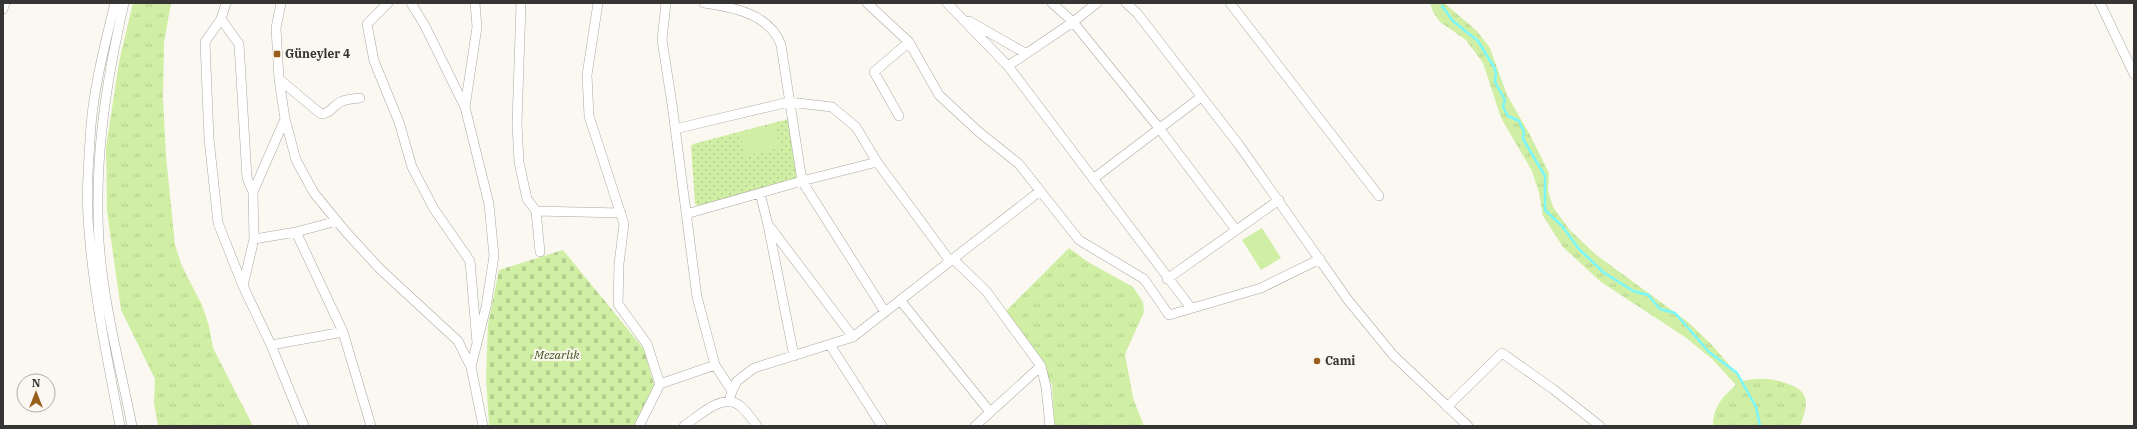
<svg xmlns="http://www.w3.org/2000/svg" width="2137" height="429" font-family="'IBM Plex Serif',serif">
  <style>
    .grass { fill: url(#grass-tufts) }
    .cemetery { fill: url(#cemetery-stones) }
    .park { fill: url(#park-dots) }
    .pitch { fill: #d0efa5 }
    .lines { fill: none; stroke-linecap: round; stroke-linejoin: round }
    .stream { stroke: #7bf7fb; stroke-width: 2.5 }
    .minor-casing { stroke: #aba8a2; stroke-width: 10 }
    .minor { stroke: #fff; stroke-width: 9 }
    .poi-dot { fill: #985e1c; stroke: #fbf8f1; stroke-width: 1.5 }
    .labels { text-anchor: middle; stroke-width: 4; stroke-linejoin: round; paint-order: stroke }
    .poi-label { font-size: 12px; font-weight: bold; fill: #373533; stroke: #fbf8f1; text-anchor: start }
    .park-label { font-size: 12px; font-style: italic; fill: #3a4f17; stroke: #fbf8f1 }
  </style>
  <defs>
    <pattern id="grass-tufts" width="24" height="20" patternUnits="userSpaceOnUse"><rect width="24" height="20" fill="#d0efa5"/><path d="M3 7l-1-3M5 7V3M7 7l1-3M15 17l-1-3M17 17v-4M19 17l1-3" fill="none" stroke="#b3ce8e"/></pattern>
    <pattern id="cemetery-stones" width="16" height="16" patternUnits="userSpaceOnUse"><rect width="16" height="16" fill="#d0efa5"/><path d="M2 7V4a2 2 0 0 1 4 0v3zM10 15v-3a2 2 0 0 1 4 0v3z" fill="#b3ce8e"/></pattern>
    <pattern id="park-dots" width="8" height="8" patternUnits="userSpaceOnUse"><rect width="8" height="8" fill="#d0efa5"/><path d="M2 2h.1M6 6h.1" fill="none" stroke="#b3ce8e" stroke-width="1.8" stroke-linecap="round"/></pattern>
  </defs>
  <rect width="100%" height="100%" fill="#fbf8f1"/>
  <path class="grass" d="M 133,3 L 171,3 L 164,43 L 163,99 L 166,156 L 175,245 L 182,266 L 202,305 L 209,326 L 213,348 L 253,426 L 158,426 L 154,403 L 155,379 L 121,310 L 107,211 L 106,148 L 119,62 Z
    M 1430,3 L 1444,3 L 1476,30 L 1490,48 L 1507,95 L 1530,135 L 1549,173 L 1548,191 L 1553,207 L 1569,229 L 1595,254 L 1688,322 L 1712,345 L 1743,381 C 1756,378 1766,378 1779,381 C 1808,389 1811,398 1800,426 L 1713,426 C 1713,407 1723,396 1736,385 L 1712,359 L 1685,337 L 1601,282 L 1563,247 L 1543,216 L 1539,193 L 1532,171 L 1501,118 L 1483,63 L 1466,40 L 1440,22 L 1433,12 Z
    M 1069,248 L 1088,262 L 1133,287 L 1143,302 L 1144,312 L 1125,354 L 1133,398 L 1144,426 L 1054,426 L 1052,385 L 1044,370 L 1005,312 Z"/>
  <path class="cemetery" d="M 563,250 L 644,349 L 655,388 L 634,426 L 489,426 L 486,378 L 488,324 L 499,270 Z"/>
  <path class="park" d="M 792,118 L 799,181 L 705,210 L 695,204 L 691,146 L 693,144 Z"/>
  <path class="pitch" d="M 775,125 L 780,148 L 745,156 L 740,133 Z
    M 1262,228 L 1281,258 L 1261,270 L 1242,240 Z"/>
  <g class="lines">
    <path class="stream" d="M 1442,6 L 1453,21 L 1478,41 L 1494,67 L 1496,73 L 1495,82 L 1505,100 L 1503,107 L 1508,116 L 1519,121 L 1524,132 L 1523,139 L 1545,176 L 1545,210 L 1562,226 L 1579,249 L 1603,272 L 1633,291 L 1648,295 L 1660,309 L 1675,313 L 1709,352 L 1737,373 L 1756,407 L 1760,426"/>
    <defs>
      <path id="minor" d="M 115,3 C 104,48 92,94 90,140 C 88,170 86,201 89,231 C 94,296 108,362 120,426
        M 124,3 C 106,82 94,159 99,241 C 103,303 120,365 132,426
        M 226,3 L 221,19 L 239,44 L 247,178 L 253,192
        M 281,3 L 276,28 L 279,79 L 285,119 L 296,160 L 314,193 L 346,232 L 380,269 L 458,341 L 471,367 L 483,426
        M 388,3 L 367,24 L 374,61 L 399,122 L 412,167 L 434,209 L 470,261 L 477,343
        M 411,3 L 425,26 L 465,107
        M 521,3 L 517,124 L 519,162 L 527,199 L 536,211 L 540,252
        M 598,3 L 587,75 L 589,116 L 624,224 L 619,264 L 618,304 L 647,344 L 660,384 L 639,426
        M 666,3 L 662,40 L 672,104 L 697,297 L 715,365 L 732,391
        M 704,3 C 733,7 770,14 781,45 L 802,181 L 885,312
        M 867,3 L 909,42 L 939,95 L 979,132 L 1019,164 L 1079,240 L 1144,279 L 1169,315 L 1261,288 L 1320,259
        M 947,3 L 1008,66 L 1191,308
        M 1052,3 L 1073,22 L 1159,128 L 1236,230
        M 1126,3 L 1137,13 L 1239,145 L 1348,300 L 1393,355 L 1468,426
        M 1230,3 L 1379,196
        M 2100,3 L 2134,74
        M 3,9 L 5,3
        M 221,19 L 205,42 L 209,139 L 218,223 L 243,286
        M 969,21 L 1025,53
        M 1008,66 L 1073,22 L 1097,3
        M 279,79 L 321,114 C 330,114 333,106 340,102 C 347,99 352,99 360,98
        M 899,116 L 874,72 L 909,42
        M 675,129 L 789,102 L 832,107 L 856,127 L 877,162 L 950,261
        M 1093,179 L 1201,97
        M 760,193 L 768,225 L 794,356
        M 536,211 L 621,213
        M 686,214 L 802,181 L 877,162
        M 770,227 L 853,337
        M 296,232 L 343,332 L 371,426
        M 254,239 L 253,192 L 285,119
        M 953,259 L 986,291 L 1041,366 L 1046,387 L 1050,426
        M 1167,279 L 1279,200
        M 900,300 L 990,412
        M 271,345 L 343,332
        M 830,345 L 882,426
        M 471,367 L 486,307 L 494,256 L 489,204 L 465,107 L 477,27 L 475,3
        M 660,384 L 715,365
        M 729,401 L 732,391 L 737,381 L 754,368 L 853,337 L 1040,191
        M 1447,407 L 1502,353 L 1553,389 L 1600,426
        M 304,426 L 271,345 L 243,286 L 254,239 L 296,232 L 337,221
        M 684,426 C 698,417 721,393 739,405 C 746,410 752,419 757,426
        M 975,426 L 1041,366"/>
    </defs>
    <use href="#minor" class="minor-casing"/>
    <use href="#minor" class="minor"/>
  </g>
  <g class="poi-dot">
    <rect x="273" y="50" width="8" height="8" rx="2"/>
    <circle cx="1317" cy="361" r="4"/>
  </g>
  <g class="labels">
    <g class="poi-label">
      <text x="285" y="58">Güneyler 4</text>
      <text x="1325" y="365">Cami</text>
    </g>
    <g class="park-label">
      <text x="557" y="359">Mezarlık</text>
    </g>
  </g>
  <rect width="2137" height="429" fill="none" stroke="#373533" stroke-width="8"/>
  <g transform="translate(36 393)"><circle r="19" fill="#fbf8f1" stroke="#adaaa5"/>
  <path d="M0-3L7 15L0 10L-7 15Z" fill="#985e1c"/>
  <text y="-6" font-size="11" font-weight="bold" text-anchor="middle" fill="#373533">N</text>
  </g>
</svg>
